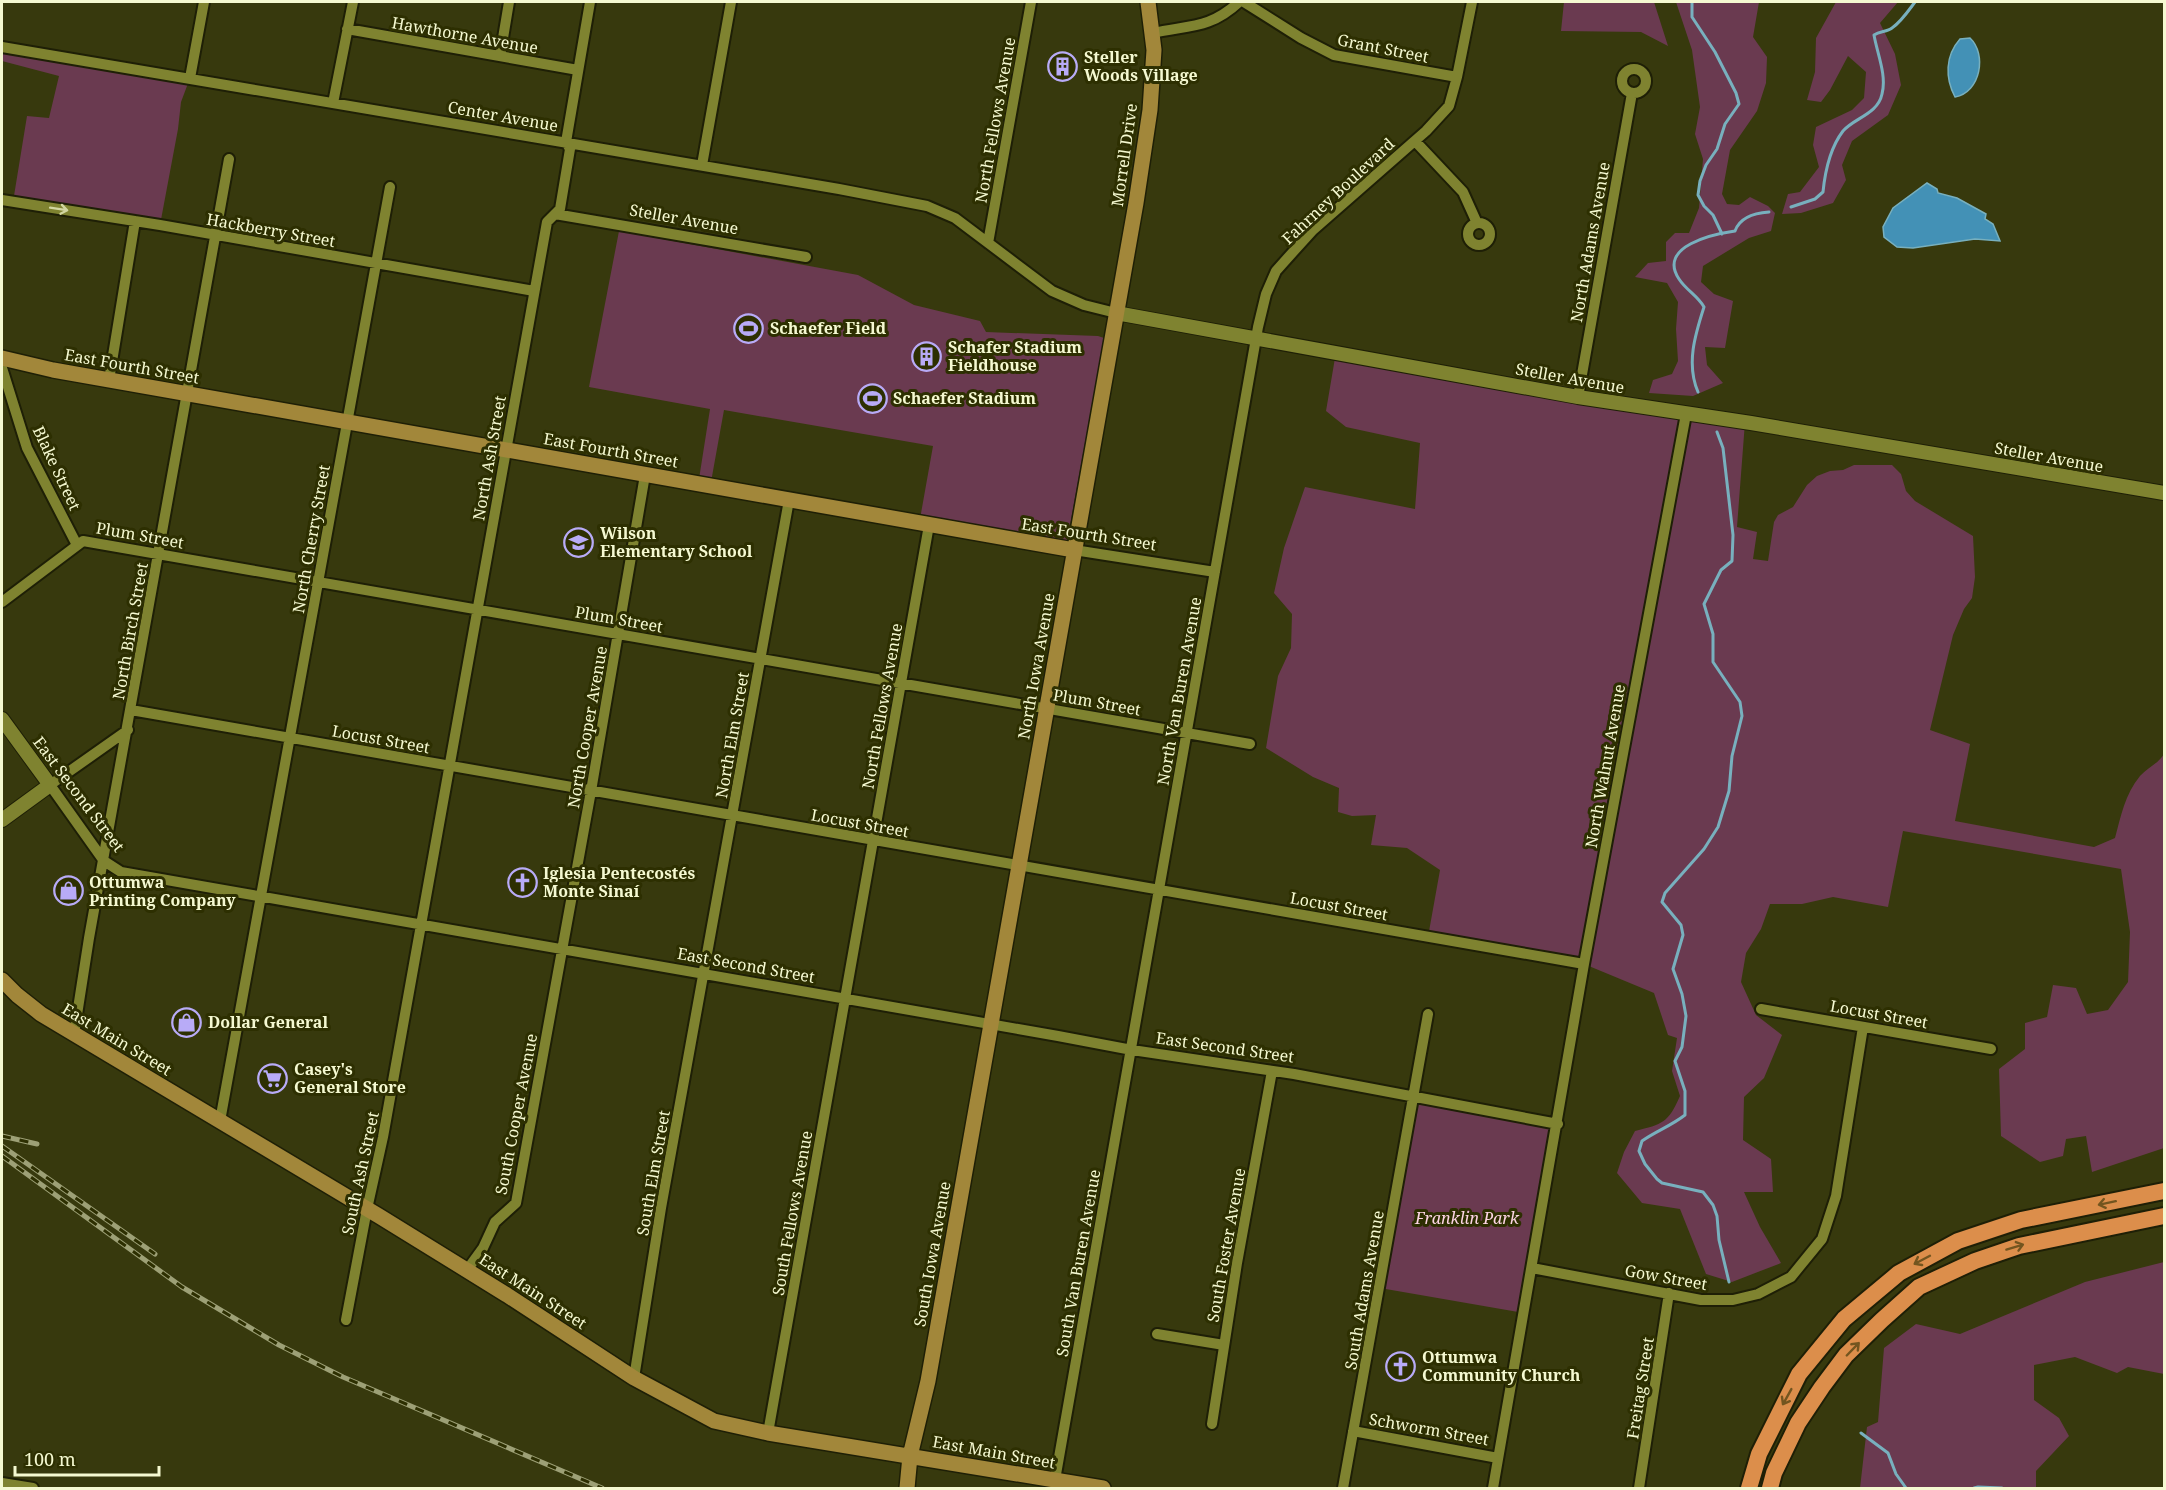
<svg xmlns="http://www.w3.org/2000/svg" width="2166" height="1490" font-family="'Noto Serif',serif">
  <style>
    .green { fill: #6a3a50 }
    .water { fill: #4391b6; stroke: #78b0be; stroke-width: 1.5 }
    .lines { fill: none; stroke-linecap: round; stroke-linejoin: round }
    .stream { stroke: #78b0be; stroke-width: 3 }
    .minor-casing { stroke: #1e1f06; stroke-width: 14 }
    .tertiary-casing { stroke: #1e1f06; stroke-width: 16 }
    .secondary-casing { stroke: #1e1f06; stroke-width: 18 }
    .trunk-casing { stroke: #1e1f06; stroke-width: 20 }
    .minor { stroke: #7f8330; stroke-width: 10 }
    .tertiary { stroke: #7f8330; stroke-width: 14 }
    .secondary { stroke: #a2873a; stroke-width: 15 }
    .trunk { stroke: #dc8e4b; stroke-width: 16 }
    .rail-casing { stroke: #9da076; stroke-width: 5 }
    .rail { stroke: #2d2f01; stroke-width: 3; stroke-dasharray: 9; stroke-linecap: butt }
    .oneway { stroke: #d2d6a1 }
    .oneway2 { stroke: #73551f }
    .labels { text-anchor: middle; stroke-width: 6; stroke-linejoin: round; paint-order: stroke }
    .street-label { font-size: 16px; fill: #f5f9d1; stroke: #2d2f01 }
    .poi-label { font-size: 16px; font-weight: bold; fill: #f5f9d1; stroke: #2d2f01; text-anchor: start }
    .park-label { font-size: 16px; font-style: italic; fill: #fed6e6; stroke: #2d2f01 }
  </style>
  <rect width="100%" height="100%" fill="#37390d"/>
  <path class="green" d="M 1564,2 L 1654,2 L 1668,46 L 1641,32 L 1561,31 Z
    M 1676,2 L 1759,2 L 1753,37 L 1767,57 L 1766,83 L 1757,111 L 1730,150 L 1722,194 L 1727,204 L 1739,205 L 1750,197 L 1768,206 L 1775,213 L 1771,231 L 1749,238 L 1703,266 L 1701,282 L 1714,294 L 1733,301 L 1725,348 L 1705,347 L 1707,365 L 1723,383 L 1693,396 L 1649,393 L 1653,380 L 1672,374 L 1678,361 L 1676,329 L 1678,302 L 1667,283 L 1635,277 L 1648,263 L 1666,261 L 1666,242 L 1675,233 L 1689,233 L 1699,208 L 1703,159 L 1695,134 L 1700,107 L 1692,50 Z
    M 1836,2 L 1898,2 L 1880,23 L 1895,54 L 1901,85 L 1888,115 L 1852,141 L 1842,165 L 1846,180 L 1833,203 L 1801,213 L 1782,214 L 1788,194 L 1800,192 L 1819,167 L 1813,145 L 1816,127 L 1852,110 L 1864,98 L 1866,72 L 1848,56 L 1830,90 L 1821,102 L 1807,100 L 1815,72 L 1816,38 Z
    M 2,47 L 190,78 L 181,102 L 178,129 L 160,225 L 13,202 L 27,116 L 49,118 L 59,76 L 2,61 Z
    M 619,231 L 858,275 L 914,305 L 980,321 L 986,332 L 1098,336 L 1104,338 L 1067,542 L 920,519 L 933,446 L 724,410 L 711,482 L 699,479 L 710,409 L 589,387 Z
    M 1336,352 L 1745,422 L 1737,527 L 1757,532 L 1753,559 L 1768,561 L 1774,522 L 1778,515 L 1793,507 L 1807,485 L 1817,476 L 1830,471 L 1843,470 L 1854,465 L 1892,465 L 1901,474 L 1906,491 L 1915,501 L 1973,536 L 1975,577 L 1972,598 L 1964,609 L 1953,635 L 1930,730 L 1970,744 L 1955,821 L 2094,847 L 2115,838 C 2121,816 2125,794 2140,776 C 2148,767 2158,764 2164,754 L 2164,1148 L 2092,1172 L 2086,1136 L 2066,1139 L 2063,1156 L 2040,1162 L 2001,1136 L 1999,1069 L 2025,1049 L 2025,1023 L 2047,1017 L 2053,985 L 2076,988 L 2087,1014 L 2108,1010 L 2128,982 L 2130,932 L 2121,869 L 1903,831 L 1888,907 L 1833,897 L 1802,904 L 1770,904 L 1761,929 L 1746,953 L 1741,982 L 1756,1015 L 1782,1035 L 1764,1078 L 1744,1097 L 1743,1140 L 1771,1159 L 1773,1192 L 1744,1192 L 1760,1227 L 1781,1263 L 1732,1282 L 1706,1274 L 1680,1209 L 1642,1203 L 1617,1173 L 1624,1152 L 1635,1131 C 1663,1124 1668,1123 1680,1096 L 1672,1071 L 1677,1038 L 1668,1035 L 1654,993 L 1584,964 L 1428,937 L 1440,870 L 1407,848 L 1371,845 L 1376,815 L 1352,816 L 1338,812 L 1339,788 L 1313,777 L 1266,748 L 1278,676 L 1291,648 L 1292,614 L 1274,593 L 1284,548 L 1305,487 L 1415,509 L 1420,443 L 1346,427 L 1326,411 Z
    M 1414,1097 L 1558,1124 L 1524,1313 L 1380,1288 Z
    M 2164,1262 L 2164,1374 L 2128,1367 L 2117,1373 L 2075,1357 L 2034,1365 L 2034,1400 L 2059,1418 L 2069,1436 L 2036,1471 L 2036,1488 L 1860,1488 L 1867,1427 L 1878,1422 L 1884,1348 L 1916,1324 L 1960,1334 L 2085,1282 Z"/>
  <path class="water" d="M 1970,38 C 1987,54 1981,92 1955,97 C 1945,78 1945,56 1960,39 Z
    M 1927,183 L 1937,189 L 1938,193 L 1957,198 L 1986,214 L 1985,219 L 1993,224 L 2000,241 L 1975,239 L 1913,248 L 1897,247 L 1884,237 L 1883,227 L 1893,208 Z"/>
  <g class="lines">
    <path class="stream" d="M 1692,2 L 1692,17 L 1715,52 L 1736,93 L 1739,104 L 1725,124 L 1717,149 L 1706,165 L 1700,181 L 1698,195 L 1704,206 L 1713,215 L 1722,234
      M 1791,207 L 1815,199 L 1823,192 C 1825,172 1830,148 1843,131 C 1854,118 1878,114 1882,94 C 1887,75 1877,53 1874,35 C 1880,31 1887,32 1892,28 C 1901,22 1909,10 1915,2
      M 1698,392 C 1686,364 1695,335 1704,307 C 1698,296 1686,290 1679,279 C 1657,246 1714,234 1735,231 C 1740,217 1754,213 1769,212
      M 1717,432 L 1723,448 L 1733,535 L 1732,561 L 1721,570 L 1704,604 L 1713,634 L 1713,662 L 1740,702 L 1742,716 L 1732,756 L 1729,791 L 1718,827 L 1704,849 L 1665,893 L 1662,902 L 1681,925 L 1683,935 L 1673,969 L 1682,994 L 1686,1016 L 1682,1047 L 1675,1061 L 1685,1091 L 1685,1115 C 1671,1126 1656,1131 1642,1141 L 1639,1151 L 1645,1164 L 1657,1179 L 1662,1183 L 1703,1192 L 1713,1205 L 1717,1216 L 1719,1240 L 1729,1282
      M 1861,1433 L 1888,1453 L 1896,1474 L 1906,1488
      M 1974,1488 L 1978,1487 L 2002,1488"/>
    <defs>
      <path id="minor" d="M 1244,2 L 1301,38 L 1334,55 L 1457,77
        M 347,29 L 578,70
        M 1153,33 C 1189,25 1210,29 1239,2
        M 2,47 L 839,189 L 927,206 L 955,218 L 1052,291 L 1084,305 L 1116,313
        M 500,56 L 509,2
        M1622 81a12 12 0 1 1 24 0a12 12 0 1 1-24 0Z
        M 190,78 L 204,2
        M 333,103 L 353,2
        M 1415,141 L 1463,192 L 1477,223
        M 702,165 L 731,2
        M 2,200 L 160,225 L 534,291
        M 555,214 L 806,257
        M1468 234a11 11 0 1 1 22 0a11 11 0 1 1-22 0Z
        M 988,243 L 1031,2
        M 2,368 L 27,448 L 77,545
        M 109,380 L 135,221
        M 1578,397 L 1632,93
        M 1074,550 L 1215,572
        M 2,602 L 83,541 L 1250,744
        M 131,710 L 1584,964
        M 128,730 L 50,785 L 104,861 L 121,872 L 1058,1036 L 1132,1050 L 1294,1074 L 1558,1124
        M 1761,1009 L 1991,1049
        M 74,1034 L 89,938 L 229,159
        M 220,1121 L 390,187
        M 1532,1268 L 1701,1300 L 1733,1300 L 1758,1294 L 1791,1277 L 1822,1239 L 1836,1196 L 1863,1027
        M 467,1270 L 483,1248 L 495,1222 L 516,1203 L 591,791 L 645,475
        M 346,1320 L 367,1209 L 383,1137 L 547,222 L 560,209 L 570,149 L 566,142 L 590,2
        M 1157,1334 L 1224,1345
        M 634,1378 L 661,1208 L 789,500
        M 1212,1424 L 1237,1263 L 1272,1071
        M 1353,1431 L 1498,1458
        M 768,1433 L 929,525
        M 1055,1480 L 1258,327 L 1266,294 L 1276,271 L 1293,252 L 1313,230 L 1426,131 L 1449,106 L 1457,77 L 1472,2
        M 2,1483 L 33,1488
        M 1343,1488 L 1428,1014
        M 1493,1488 L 1584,964 L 1686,414
        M 1639,1488 L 1669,1293"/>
      <path id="tertiary" d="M 1116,313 L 1578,397 L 1751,423 L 2164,493
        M 2,719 L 50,785 L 2,820"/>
      <path id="secondary" d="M 2,358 L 53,370 L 1074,550
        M 2,980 L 17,995 L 41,1014 L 379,1216 L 507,1295 L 634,1378 L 714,1421 L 768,1433 L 1103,1488
        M 907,1488 L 910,1456 L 928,1381 L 1136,203 L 1150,110 L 1154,50 L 1148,2"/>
      <path id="trunk" d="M 1749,1488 L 1759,1454 L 1799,1374 L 1844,1319 L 1899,1273 L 1958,1241 L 2021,1220 L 2164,1191
        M 1770,1488 L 1774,1473 L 1798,1423 L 1822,1387 L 1846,1355 L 1882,1320 L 1919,1287 L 1975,1261 L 2019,1246 L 2164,1216"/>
    </defs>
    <use href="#minor" class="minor-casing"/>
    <use href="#tertiary" class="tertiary-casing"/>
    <use href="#secondary" class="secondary-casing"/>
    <use href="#trunk" class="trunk-casing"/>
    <use href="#minor" class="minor"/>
    <use href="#tertiary" class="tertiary"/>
    <use href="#secondary" class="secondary"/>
    <use href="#trunk" class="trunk"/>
    <defs>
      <path id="rail" d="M 2,1136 L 37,1144
        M 2,1146 L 155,1254
        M 2,1156 L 182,1287 L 279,1345 L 343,1377 L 602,1488"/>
    </defs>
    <use href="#rail" class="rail-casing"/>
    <use href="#rail" class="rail"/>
  </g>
  <defs><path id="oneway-shaft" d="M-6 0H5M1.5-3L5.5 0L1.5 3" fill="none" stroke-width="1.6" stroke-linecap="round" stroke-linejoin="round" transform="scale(1.5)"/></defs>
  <use class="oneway" href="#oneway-shaft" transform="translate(59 209) rotate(9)"/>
  <g class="oneway2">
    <use href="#oneway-shaft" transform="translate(2107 1203) rotate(168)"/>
    <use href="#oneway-shaft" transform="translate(2015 1247) rotate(-17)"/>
    <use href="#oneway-shaft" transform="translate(1922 1260) rotate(152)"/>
    <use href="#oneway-shaft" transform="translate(1853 1349) rotate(-46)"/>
    <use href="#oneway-shaft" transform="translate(1787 1397) rotate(119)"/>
  </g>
  <defs>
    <symbol id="building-ring" viewBox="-11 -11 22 22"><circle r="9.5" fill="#2d2f01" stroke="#b8abf7" stroke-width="1.5"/><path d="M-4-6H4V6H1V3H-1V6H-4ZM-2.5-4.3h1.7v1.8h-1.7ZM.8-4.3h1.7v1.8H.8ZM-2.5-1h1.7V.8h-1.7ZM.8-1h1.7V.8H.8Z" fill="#b8abf7"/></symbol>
    <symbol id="stadium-ring" viewBox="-11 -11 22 22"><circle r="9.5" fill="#2d2f01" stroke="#b8abf7" stroke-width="1.5"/><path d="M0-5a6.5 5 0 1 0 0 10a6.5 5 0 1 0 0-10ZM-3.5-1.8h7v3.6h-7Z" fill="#b8abf7"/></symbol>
    <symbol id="school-ring" viewBox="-11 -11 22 22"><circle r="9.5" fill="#2d2f01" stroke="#b8abf7" stroke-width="1.5"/><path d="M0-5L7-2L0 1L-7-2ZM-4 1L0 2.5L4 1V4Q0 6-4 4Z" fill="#b8abf7"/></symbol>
    <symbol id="church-ring" viewBox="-11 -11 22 22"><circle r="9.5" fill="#2d2f01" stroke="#b8abf7" stroke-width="1.5"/><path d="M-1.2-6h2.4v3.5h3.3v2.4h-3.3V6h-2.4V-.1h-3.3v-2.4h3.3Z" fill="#b8abf7"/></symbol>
    <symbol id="shop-ring" viewBox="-11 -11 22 22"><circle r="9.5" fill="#2d2f01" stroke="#b8abf7" stroke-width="1.5"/><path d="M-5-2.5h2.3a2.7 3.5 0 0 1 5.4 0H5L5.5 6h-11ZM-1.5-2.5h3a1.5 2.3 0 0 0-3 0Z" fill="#b8abf7"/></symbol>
    <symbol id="supermarket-ring" viewBox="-11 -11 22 22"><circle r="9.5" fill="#2d2f01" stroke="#b8abf7" stroke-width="1.5"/><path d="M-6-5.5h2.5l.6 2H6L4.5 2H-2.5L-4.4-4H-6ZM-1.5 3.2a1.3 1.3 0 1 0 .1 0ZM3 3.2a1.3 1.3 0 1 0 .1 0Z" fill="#b8abf7"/></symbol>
  </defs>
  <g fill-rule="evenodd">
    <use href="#building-ring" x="1046" y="50" width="33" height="33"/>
    <use href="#stadium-ring" x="732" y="312" width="33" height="33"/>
    <use href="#building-ring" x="910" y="340" width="33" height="33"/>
    <use href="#stadium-ring" x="856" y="382" width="33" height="33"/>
    <use href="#school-ring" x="562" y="526" width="33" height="33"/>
    <use href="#church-ring" x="506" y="866" width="33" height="33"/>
    <use href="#shop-ring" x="52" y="874" width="33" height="33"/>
    <use href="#shop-ring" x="170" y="1006" width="33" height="33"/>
    <use href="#supermarket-ring" x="256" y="1062" width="33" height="33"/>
    <use href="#church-ring" x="1384" y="1350" width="33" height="33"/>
  </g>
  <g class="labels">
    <g class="street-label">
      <text transform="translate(465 35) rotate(10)" y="6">Hawthorne Avenue</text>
      <text transform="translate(1383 48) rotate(11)" y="6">Grant Street</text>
      <text transform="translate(503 116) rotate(10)" y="6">Center Avenue</text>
      <text transform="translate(995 120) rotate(-80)" y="6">North Fellows Avenue</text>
      <text transform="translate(1124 155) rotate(-82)" y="6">Morrell Drive</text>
      <text transform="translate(1338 191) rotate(-43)" y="6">Fahrney Boulevard</text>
      <text transform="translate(684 219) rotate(10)" y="6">Steller Avenue</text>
      <text transform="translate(271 230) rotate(10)" y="6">Hackberry Street</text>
      <text transform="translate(1590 242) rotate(-80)" y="6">North Adams Avenue</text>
      <text transform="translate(132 366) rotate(10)" y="6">East Fourth Street</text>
      <text transform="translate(1570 378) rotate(10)" y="6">Steller Avenue</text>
      <text transform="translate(611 450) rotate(10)" y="6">East Fourth Street</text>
      <text transform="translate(2049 457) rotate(10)" y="6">Steller Avenue</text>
      <text transform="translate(489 458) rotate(-80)" y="6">North Ash Street</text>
      <text transform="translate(57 468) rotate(65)" y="6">Blake Street</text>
      <text transform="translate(1089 534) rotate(9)" y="6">East Fourth Street</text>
      <text transform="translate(140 535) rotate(10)" y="6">Plum Street</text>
      <text transform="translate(311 539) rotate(-80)" y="6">North Cherry Street</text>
      <text transform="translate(619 619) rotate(10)" y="6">Plum Street</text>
      <text transform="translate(130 631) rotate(-80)" y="6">North Birch Street</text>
      <text transform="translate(1036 666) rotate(-80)" y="6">North Iowa Avenue</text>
      <text transform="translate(1179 691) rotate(-80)" y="6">North Van Buren Avenue</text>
      <text transform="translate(1097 702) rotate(10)" y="6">Plum Street</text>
      <text transform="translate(882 706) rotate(-80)" y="6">North Fellows Avenue</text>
      <text transform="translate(587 727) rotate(-80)" y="6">North Cooper Avenue</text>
      <text transform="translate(732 735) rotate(-80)" y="6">North Elm Street</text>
      <text transform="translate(381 739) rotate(10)" y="6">Locust Street</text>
      <text transform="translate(1605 766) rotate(-80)" y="6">North Walnut Avenue</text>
      <text transform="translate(79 794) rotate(53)" y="6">East Second Street</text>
      <text transform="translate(860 823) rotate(10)" y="6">Locust Street</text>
      <text transform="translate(1339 906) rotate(10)" y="6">Locust Street</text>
      <text transform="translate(746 965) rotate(10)" y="6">East Second Street</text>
      <text transform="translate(1879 1014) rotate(10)" y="6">Locust Street</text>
      <text transform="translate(117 1039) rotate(31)" y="6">East Main Street</text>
      <text transform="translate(1225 1047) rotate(8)" y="6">East Second Street</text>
      <text transform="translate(516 1114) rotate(-79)" y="6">South Cooper Avenue</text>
      <text transform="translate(360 1173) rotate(-78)" y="6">South Ash Street</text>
      <text transform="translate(653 1173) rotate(-80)" y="6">South Elm Street</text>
      <text transform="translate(792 1213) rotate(-80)" y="6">South Fellows Avenue</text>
      <text transform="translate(1226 1245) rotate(-80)" y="6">South Foster Avenue</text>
      <text transform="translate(932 1254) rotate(-80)" y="6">South Iowa Avenue</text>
      <text transform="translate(1078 1263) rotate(-80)" y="6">South Van Buren Avenue</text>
      <text transform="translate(1666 1277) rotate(10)" y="6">Gow Street</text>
      <text transform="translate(1364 1290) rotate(-80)" y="6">South Adams Avenue</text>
      <text transform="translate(533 1291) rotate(33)" y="6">East Main Street</text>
      <text transform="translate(1640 1388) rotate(-81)" y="6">Freitag Street</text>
      <text transform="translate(1429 1429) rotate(10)" y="6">Schworm Street</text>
      <text transform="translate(994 1452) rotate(10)" y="6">East Main Street</text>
    </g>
    <g class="poi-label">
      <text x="1084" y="63">Steller<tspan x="1084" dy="18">Woods Village</tspan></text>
      <text x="770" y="334">Schaefer Field</text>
      <text x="948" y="353">Schafer Stadium<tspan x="948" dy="18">Fieldhouse</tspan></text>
      <text x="893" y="404">Schaefer Stadium</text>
      <text x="600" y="539">Wilson<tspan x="600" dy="18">Elementary School</tspan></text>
      <text x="543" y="879">Iglesia Pentecostés<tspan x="543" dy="18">Monte Sinaí</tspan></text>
      <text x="89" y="888">Ottumwa<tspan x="89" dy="18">Printing Company</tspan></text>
      <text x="208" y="1028">Dollar General</text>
      <text x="294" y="1075">Casey's<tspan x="294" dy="18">General Store</tspan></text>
      <text x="1422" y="1363">Ottumwa<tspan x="1422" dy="18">Community Church</tspan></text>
    </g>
    <g class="park-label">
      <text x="1467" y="1224">Franklin Park</text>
    </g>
  </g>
  <rect width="2166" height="1490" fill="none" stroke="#f5f9d1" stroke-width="6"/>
  <path d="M15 1466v9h144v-9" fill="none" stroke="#f5f9d1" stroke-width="3"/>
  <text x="24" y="1466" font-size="18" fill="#f5f9d1" stroke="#2d2f01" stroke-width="4.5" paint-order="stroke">100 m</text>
</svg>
